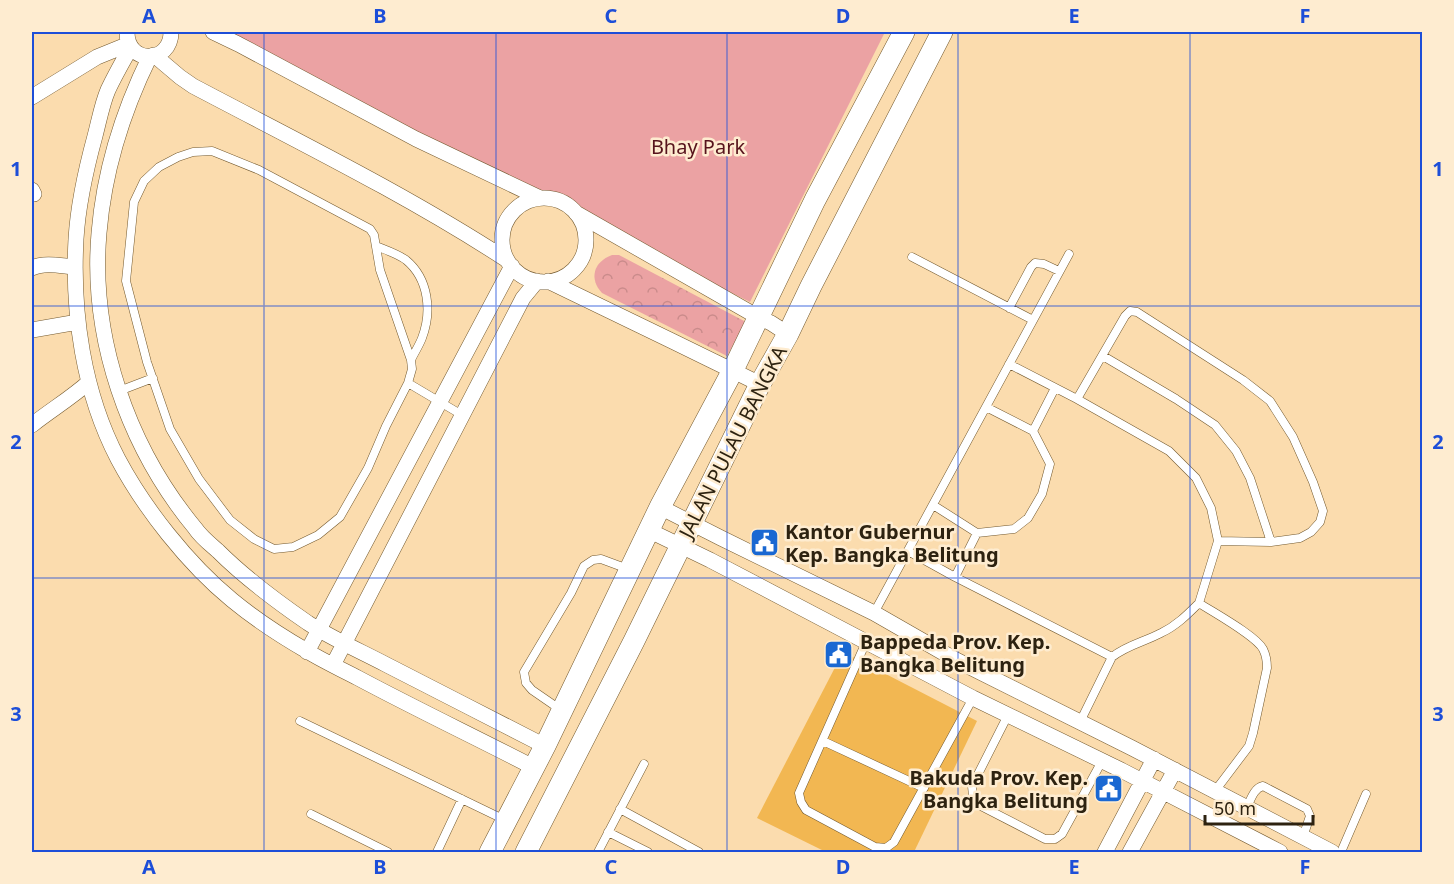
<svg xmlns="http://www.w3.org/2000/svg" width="1454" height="884" font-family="'Noto Sans',sans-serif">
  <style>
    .grass { fill: #eba2a3 }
    .park { fill: url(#park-crowns) }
    .building { fill: #f2b752 }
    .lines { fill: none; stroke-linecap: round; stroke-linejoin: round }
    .lane-casing { stroke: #73592e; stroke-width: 9 }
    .street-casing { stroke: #73592e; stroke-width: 16 }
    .secondary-casing { stroke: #73592e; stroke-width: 22 }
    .lane { stroke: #fff; stroke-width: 8 }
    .street { stroke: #fff; stroke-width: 15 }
    .secondary { stroke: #fff; stroke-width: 21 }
    .grid { fill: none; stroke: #1d4ed8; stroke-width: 1.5; stroke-opacity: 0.55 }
    .labels { text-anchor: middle; stroke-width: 5; stroke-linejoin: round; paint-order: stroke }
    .park-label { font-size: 20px; fill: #57131c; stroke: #feecd0 }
    .street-label { font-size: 20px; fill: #2d2210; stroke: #feecd0 }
    .poi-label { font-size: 20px; font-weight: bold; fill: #2d2210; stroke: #feecd0; text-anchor: start }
    .neatline { fill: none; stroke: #1d4ed8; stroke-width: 2 }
    .grid-label { font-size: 20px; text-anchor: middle; font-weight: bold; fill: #1d4ed8 }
  </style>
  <defs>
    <pattern id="park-crowns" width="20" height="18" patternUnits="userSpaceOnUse" patternTransform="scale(1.5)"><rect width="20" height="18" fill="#eba2a3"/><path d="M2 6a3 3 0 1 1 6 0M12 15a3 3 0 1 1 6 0" fill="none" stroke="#ca8b8b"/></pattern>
  </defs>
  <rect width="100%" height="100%" fill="#fbdcae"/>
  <path class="grass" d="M 204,32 L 885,32 L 750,302 Z"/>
  <path class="park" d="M 612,255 L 619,255 L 746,322 L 727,356 L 602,293 C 589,279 593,262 612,255 Z"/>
  <path class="building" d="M 843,652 L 977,721 L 914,852 L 826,852 L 757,818 Z"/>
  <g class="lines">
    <defs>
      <path id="lane" d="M 212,151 L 259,170 L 370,229 L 374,235 L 380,270 L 411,360 L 412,369 L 408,383 L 386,426 L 368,468 L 340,517 L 318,535 L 293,547 L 274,549 L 254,539 L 230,520 L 199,479 L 170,429 L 147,362 L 126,281 L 134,202 L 144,181 L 159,167 L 178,157 L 193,152 Z
        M 376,246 C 386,250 398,254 406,260 C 429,279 432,312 422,338 C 419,346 414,353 411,360
        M 912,257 L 1033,320
        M 1009,308 L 1031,267 L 1035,263 L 1044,264 L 1059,271
        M 1103,356 L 1176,399 L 1215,425 L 1236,451 L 1250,478 L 1271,542
        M 1009,364 L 1077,399 L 1169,451 L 1196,478 L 1211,508 L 1218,541 L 1199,603 C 1214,613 1255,635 1263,649 C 1266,655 1267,662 1267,668 L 1253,733 L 1249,746 L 1215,791
        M 408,383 L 462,415
        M 119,391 L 153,378
        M 1077,399 L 1125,316 L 1130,311 L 1137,312 L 1243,380 L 1270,401 L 1293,437 L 1313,482 L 1323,511 L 1320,522 L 1311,532 L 1300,538 L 1271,542 L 1218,541
        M 1033,431 L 1055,388
        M 933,505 L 977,533 L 1014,529 L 1028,518 L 1042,494 L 1050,464 L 1033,431 L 986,407
        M 908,551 L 955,577 L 1112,657
        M 955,577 L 977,533
        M 874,613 L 1069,254
        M 866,642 L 799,793 L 801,802 L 806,810 L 875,847 L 886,848 L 894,842 L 973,698
        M 561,710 L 532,690 L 526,683 L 524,672 L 571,593 L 584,566 L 593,560 L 601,559 L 628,569
        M 1008,715 L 972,786 L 973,796 L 977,804 L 1045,839 L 1055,839 L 1062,834 L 1102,761
        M 300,721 L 505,820
        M 1080,722 L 1112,657 C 1127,645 1144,642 1161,633 C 1176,626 1187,615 1199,603
        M 823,741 L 924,788
        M 1247,807 C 1251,799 1254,788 1263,786 L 1307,809 L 1310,816 L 1303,837
        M 620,809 L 699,852
        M 311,814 L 388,852
        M 608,832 L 648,852
        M 437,852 L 462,799
        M 598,852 L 644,764
        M 1341,852 L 1366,794"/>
      <path id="street" d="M 127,32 C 127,65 171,64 171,32
        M 213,32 L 238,44 L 416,139 L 540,198
        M 131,47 C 123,61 115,75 108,90 C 102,104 99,121 95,136 C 86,169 78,205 76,239 C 72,313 83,392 118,459 C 144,508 188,564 232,600 C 255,619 281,636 307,651 C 323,661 341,669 358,678 C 416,709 475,737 533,767
        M 154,55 L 180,77 L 193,86 C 299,142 407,195 507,260
        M 150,56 C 123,111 104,172 99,233 C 90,338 128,447 195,528 C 201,537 210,544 218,551 C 245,578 276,601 308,623 C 331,638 360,651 385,664 C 438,691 492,719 545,746
        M 32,97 L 97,57 L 129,44
        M 32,190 L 34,194
        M502 240a42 42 0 1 1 84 0a42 42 0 1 1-84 0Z
        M 576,213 L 758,317 L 771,323 L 788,334
        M 32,268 C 45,262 61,266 75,267
        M 548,281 L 670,340 L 760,384
        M 32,330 L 78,322
        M 32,425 C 51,410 71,398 89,382
        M 660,507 L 721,538 L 874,613 L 956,660 L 1132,748 L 1332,852
        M 648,530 L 710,560 L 973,698 L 1121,770 L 1280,852
        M 307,652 L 512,266
        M 333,665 L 523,298 L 537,281
        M 1105,852 L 1154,759
        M 1130,852 L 1175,770"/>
      <path id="secondary" d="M 490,852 L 545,746 L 660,507 L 733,370 L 815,200 L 904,32
        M 526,852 L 634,641 L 760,384 L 788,334 L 811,286 L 942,32"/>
    </defs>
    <use href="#lane" class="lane-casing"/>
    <use href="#street" class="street-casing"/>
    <use href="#secondary" class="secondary-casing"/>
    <use href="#lane" class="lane"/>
    <use href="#street" class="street"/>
    <use href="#secondary" class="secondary"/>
  </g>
  <path class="grid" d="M 264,32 L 264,852M 496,32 L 496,852M 727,32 L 727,852M 958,32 L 958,852M 1190,32 L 1190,852M 32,306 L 1422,306M 32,578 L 1422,578"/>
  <defs>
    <symbol id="civic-square" viewBox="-11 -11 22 22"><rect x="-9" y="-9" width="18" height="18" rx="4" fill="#1a68d2" stroke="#feecd0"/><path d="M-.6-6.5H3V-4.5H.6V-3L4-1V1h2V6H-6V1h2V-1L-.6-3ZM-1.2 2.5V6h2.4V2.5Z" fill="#fff"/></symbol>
  </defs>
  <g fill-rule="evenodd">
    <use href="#civic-square" x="748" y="526" width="33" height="33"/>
    <use href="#civic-square" x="822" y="638" width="33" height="33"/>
    <use href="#civic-square" x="1092" y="772" width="33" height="33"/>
  </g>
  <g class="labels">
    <g class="park-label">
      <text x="698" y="154">Bhay Park</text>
    </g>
    <g class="street-label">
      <text transform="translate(733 442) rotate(-63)" y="7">JALAN PULAU BANGKA</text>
    </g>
    <g class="poi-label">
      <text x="785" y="539">Kantor Gubernur<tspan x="785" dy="23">Kep. Bangka Belitung</tspan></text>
      <text x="860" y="649">Bappeda Prov. Kep.<tspan x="860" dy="23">Bangka Belitung</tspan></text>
      <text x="1088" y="785" text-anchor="end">Bakuda Prov. Kep.<tspan x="1088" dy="23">Bangka Belitung</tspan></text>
    </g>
  </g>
  <rect width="1454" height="884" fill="none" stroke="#feecd0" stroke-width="66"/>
  <path d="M1205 815v9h108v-9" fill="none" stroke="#2d2210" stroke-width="3"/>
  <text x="1214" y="815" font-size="18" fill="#2d2210" stroke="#feecd0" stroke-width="4.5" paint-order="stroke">50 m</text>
  <rect x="33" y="33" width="1388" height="818" class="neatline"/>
  <g class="grid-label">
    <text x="149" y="23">A</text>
    <text x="380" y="23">B</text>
    <text x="611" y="23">C</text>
    <text x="843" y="23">D</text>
    <text x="1074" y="23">E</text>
    <text x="1305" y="23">F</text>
    <text x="16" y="176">1</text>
    <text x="1438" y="176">1</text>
    <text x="16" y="449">2</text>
    <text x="1438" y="449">2</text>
    <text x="16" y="721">3</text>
    <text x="1438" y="721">3</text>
    <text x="149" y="874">A</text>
    <text x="380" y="874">B</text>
    <text x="611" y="874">C</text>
    <text x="843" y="874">D</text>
    <text x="1074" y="874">E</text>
    <text x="1305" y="874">F</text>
  </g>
</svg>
